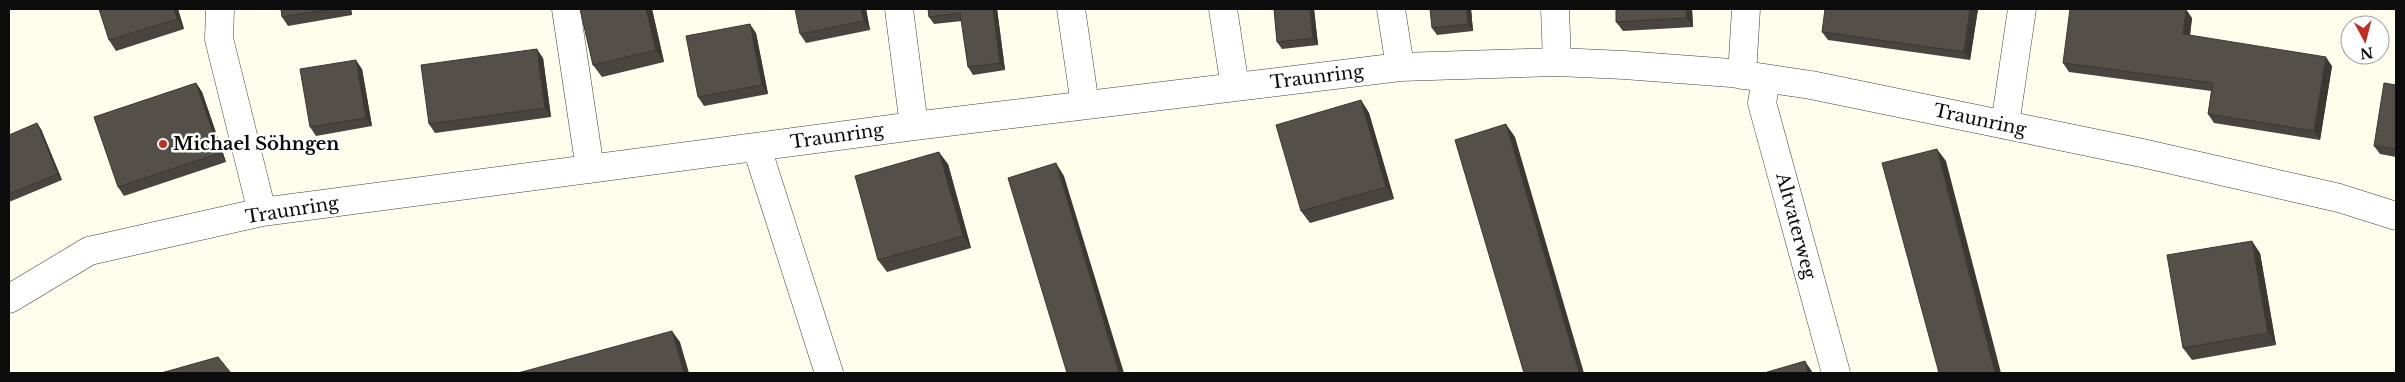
<svg xmlns="http://www.w3.org/2000/svg" width="2405" height="382" font-family="'Libre Baskerville',serif">
  <style>
    .lines { fill: none; stroke-linecap: round; stroke-linejoin: round }
    .minor-casing { stroke: #3f3f3f; stroke-width: 29 }
    .minor { stroke: #fff; stroke-width: 28 }
    .wall { fill: #49443f }
    .shaded-wall { fill: #3c3733 }
    .building { fill: #554f49; stroke: #3c3733 }
    .poi-dot { fill: #bf2e21; stroke: #fff; stroke-width: 2 }
    .labels { text-anchor: middle; stroke-width: 5; stroke-linejoin: round; paint-order: stroke }
    .street-label { font-size: 18px; fill: #0c0c0c; stroke: #fff }
    .poi-label { font-size: 18px; font-weight: bold; fill: #0c0c0c; stroke: #fff; text-anchor: start }
  </style>
  <rect width="100%" height="100%" fill="#fffeec"/>
  <g class="lines">
    <defs>
      <path id="minor" d="M 220,9 L 219,39 L 262,212
        M 566,9 L 590,169
        M 899,9 L 914,126
        M 1071,9 L 1085,105
        M 1223,9 L 1235,87
        M 1391,9 L 1400,67
        M 1555,9 L 1557,62
        M 1742,75 L 1746,9
        M 1766,79 L 1762,103 L 1836,373
        M 2005,125 L 2022,9
        M 757,148 L 829,373
        M 9,299 L 89,251 L 262,212 L 914,126 L 1400,67 L 1557,62 L 1624,65 L 1731,73 L 1811,85 L 2142,153 L 2339,198 L 2396,216"/>
    </defs>
    <use href="#minor" class="minor-casing"/>
    <use href="#minor" class="minor"/>
  </g>
  <path class="wall" d="M 99,9 L 178,9 L 184,29 L 116,51 L 109,40 Z
    M 281,9 L 351,9 L 352,15 L 288,26 L 282,17 Z
    M 580,9 L 652,9 L 664,62 L 602,77 L 593,65 Z
    M 866,9 L 870,30 L 806,43 L 800,34 Z
    M 928,9 L 997,9 L 1005,70 L 973,75 L 968,67 L 962,21 L 934,24 L 929,17 Z
    M 1274,9 L 1314,9 L 1318,45 L 1282,49 L 1277,42 Z
    M 1471,9 L 1473,31 L 1437,35 L 1432,28 Z
    M 1616,9 L 1692,9 L 1693,27 L 1623,31 L 1616,22 Z
    M 1978,9 L 1970,60 L 1828,40 L 1822,32 Z
    M 2192,18 L 2190,35 L 2332,66 L 2320,140 L 2214,123 L 2208,114 L 2211,91 L 2069,72 L 2063,63 Z
    M 756,33 L 768,94 L 704,106 L 698,97 Z
    M 543,58 L 551,117 L 435,133 L 429,124 Z
    M 362,69 L 372,126 L 316,136 L 310,127 Z
    M 196,83 L 202,92 L 226,162 L 124,196 L 118,187 Z
    M 2396,85 L 2396,157 L 2380,154 L 2374,146 Z
    M 1361,100 L 1369,113 L 1394,199 L 1310,223 L 1301,211 Z
    M 41,129 L 62,180 L 9,202 L 9,135 Z
    M 948,164 L 971,248 L 887,272 L 878,260 Z
    M 2260,253 L 2276,345 L 2192,360 L 2183,348 Z"/>
  <path class="shaded-wall" d="M 174,9 L 178,9 L 184,29 L 177,19 Z
    M 348,9 L 351,9 L 352,15 Z
    M 646,9 L 652,9 L 664,62 L 656,50 Z
    M 861,9 L 866,9 L 870,30 L 864,21 Z
    M 993,9 L 997,9 L 1005,70 L 1000,63 Z
    M 1310,9 L 1314,9 L 1318,45 L 1313,38 Z
    M 1467,9 L 1471,9 L 1473,31 L 1468,24 Z
    M 1686,9 L 1692,9 L 1693,27 L 1687,18 Z
    M 1970,9 L 1978,9 L 1970,60 L 1964,52 Z
    M 2186,9 L 2192,18 L 2189,43 L 2183,34 Z
    M 750,24 L 756,33 L 768,94 L 762,85 Z
    M 537,49 L 543,58 L 551,117 L 545,108 Z
    M 2326,57 L 2332,66 L 2320,140 L 2314,131 Z
    M 356,60 L 362,69 L 372,126 L 366,118 Z
    M 196,83 L 202,92 L 226,162 L 220,153 Z
    M 1361,100 L 1369,113 L 1394,199 L 1386,187 Z
    M 37,123 L 41,129 L 62,180 L 58,174 Z
    M 1506,124 L 1515,137 L 1584,373 L 1579,373 Z
    M 1937,149 L 1946,161 L 2001,373 L 1995,373 Z
    M 939,152 L 948,164 L 971,248 L 963,236 Z
    M 1056,163 L 1064,176 L 1124,373 L 1119,373 Z
    M 2252,241 L 2260,253 L 2276,345 L 2268,333 Z
    M 672,331 L 680,342 L 689,373 L 684,373 Z
    M 1805,361 L 1813,373 L 1808,373 Z"/>
  <path class="building" d="M 99,9 L 174,9 L 177,19 L 109,40 Z
    M 281,9 L 330,9 L 282,17 Z
    M 580,9 L 646,9 L 656,50 L 593,65 Z
    M 795,9 L 861,9 L 864,21 L 800,34 Z
    M 928,9 L 993,9 L 1000,63 L 968,67 L 960,13 L 929,17 Z
    M 1274,9 L 1310,9 L 1313,38 L 1277,42 Z
    M 1430,9 L 1467,9 L 1468,24 L 1432,28 Z
    M 1616,9 L 1686,9 L 1687,18 L 1616,22 Z
    M 1825,9 L 1970,9 L 1964,52 L 1822,32 Z
    M 2070,9 L 2186,9 L 2183,34 L 2326,57 L 2314,131 L 2208,114 L 2213,83 L 2063,63 Z
    M 750,24 L 762,85 L 698,97 L 686,36 Z
    M 537,49 L 545,108 L 429,124 L 421,65 Z
    M 356,60 L 366,118 L 310,127 L 300,69 Z
    M 196,83 L 220,153 L 118,187 L 94,117 Z
    M 2384,83 L 2396,85 L 2396,149 L 2374,146 Z
    M 1361,100 L 1386,187 L 1301,211 L 1276,125 Z
    M 37,123 L 58,174 L 9,194 L 9,135 Z
    M 1506,124 L 1579,373 L 1524,373 L 1455,140 Z
    M 1937,149 L 1995,373 L 1939,373 L 1882,163 Z
    M 939,152 L 963,236 L 878,260 L 855,176 Z
    M 1056,163 L 1119,373 L 1067,373 L 1008,178 Z
    M 2252,241 L 2268,333 L 2183,348 L 2167,255 Z
    M 672,331 L 684,373 L 518,373 Z
    M 218,357 L 231,373 L 161,373 Z
    M 1805,361 L 1808,373 L 1764,373 Z"/>
  <circle class="poi-dot" cx="163" cy="144" r="5"/>
  <g class="labels">
    <g class="street-label">
      <text transform="translate(1317 77) rotate(-7)" y="6">Traunring</text>
      <text transform="translate(1980 120) rotate(12)" y="6">Traunring</text>
      <text transform="translate(837 136) rotate(-8)" y="6">Traunring</text>
      <text transform="translate(292 210) rotate(-9)" y="6">Traunring</text>
      <text transform="translate(1796 226) rotate(75)" y="6">Altvaterweg</text>
    </g>
    <g class="poi-label">
      <text x="173" y="150">Michael Söhngen</text>
    </g>
  </g>
  <rect width="2405" height="382" fill="none" stroke="#0c0c0c" stroke-width="20"/>
  <g transform="translate(2365 40) rotate(173)"><circle r="24" fill="#ffffff" stroke="#9e9e9e"/>
  <path d="M0-4L9 19L0 12L-9 19Z" fill="#bf2e21"/>
  <text y="-8" font-size="14" font-weight="bold" text-anchor="middle" fill="#0c0c0c">N</text>
  </g>
</svg>
